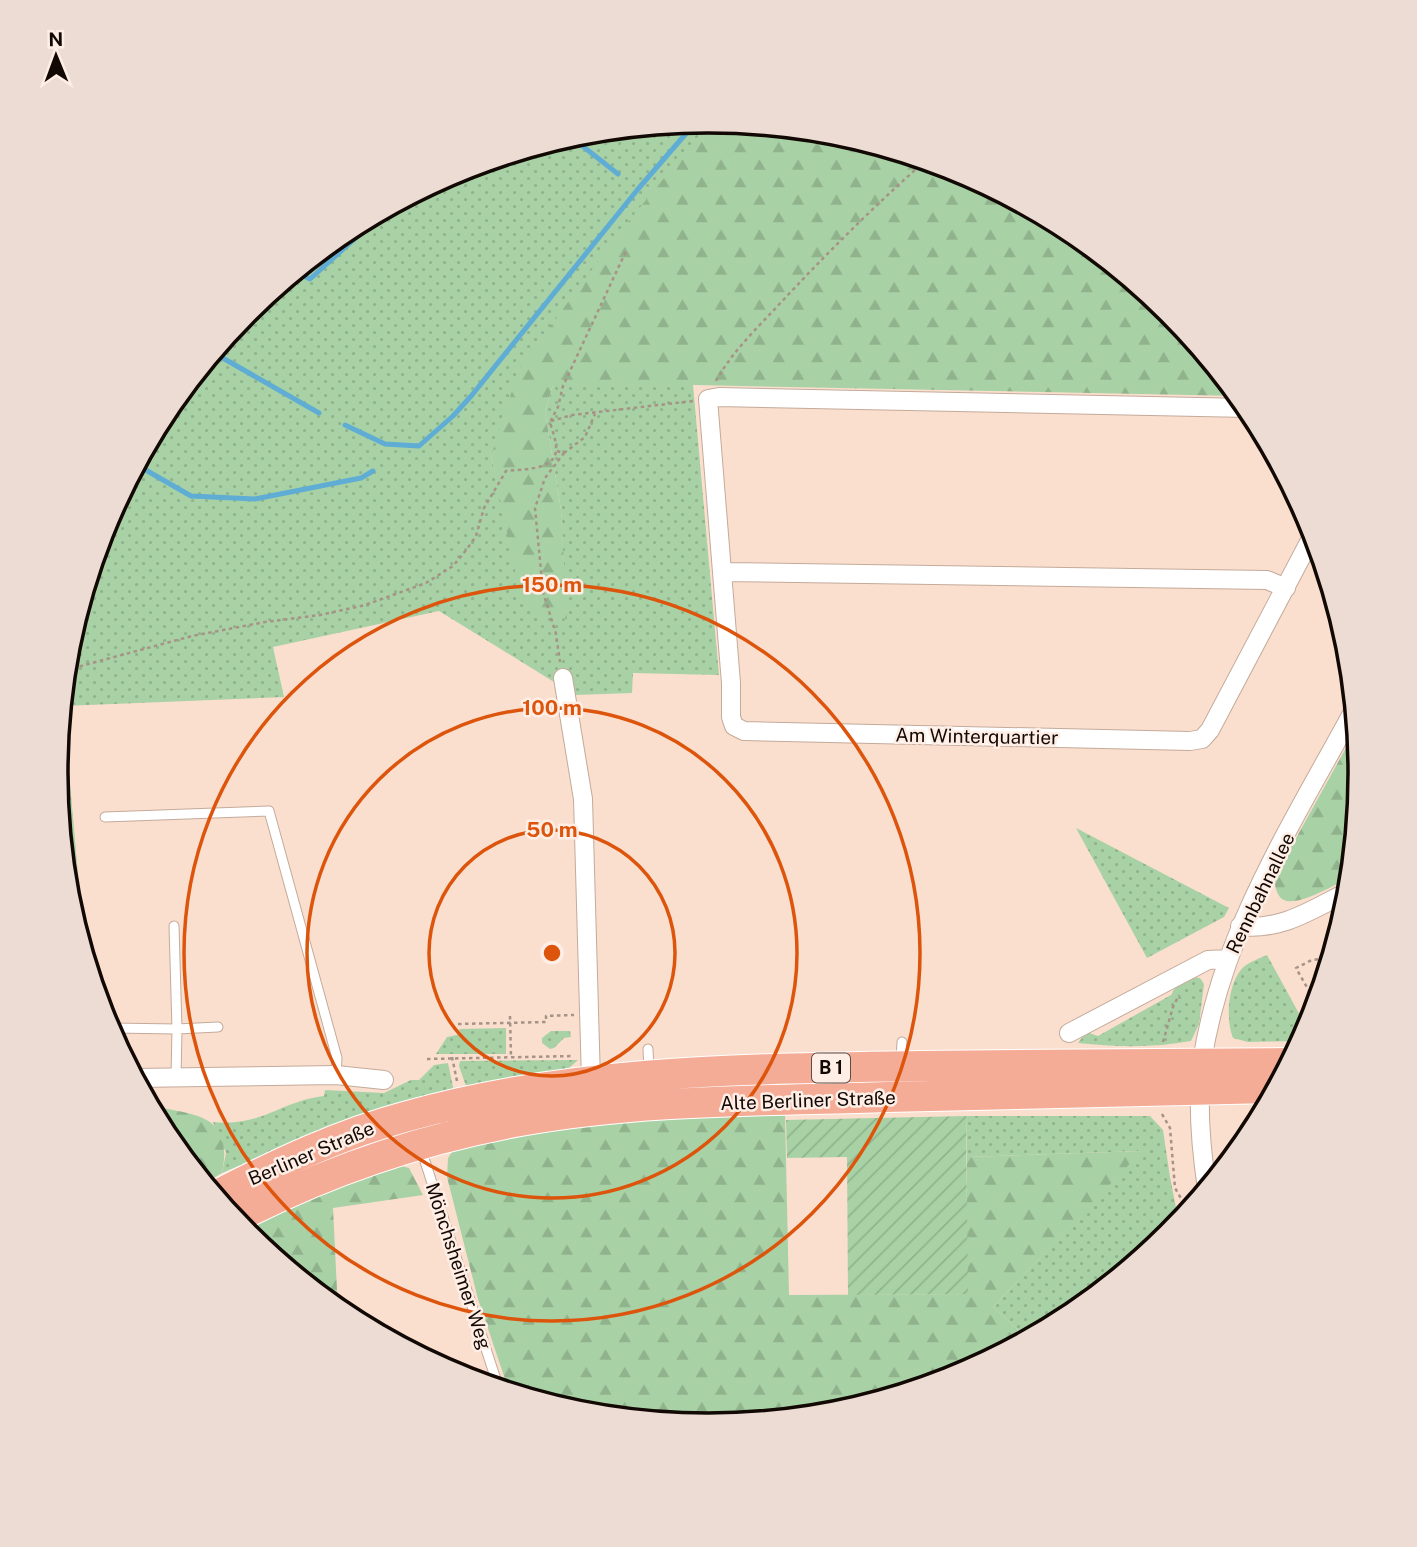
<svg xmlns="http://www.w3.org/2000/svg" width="1417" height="1547" font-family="'Public Sans',sans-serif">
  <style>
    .grass { fill: url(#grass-dots) }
    .forest { fill: url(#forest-firs) }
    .garden { fill: url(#garden-furrows) }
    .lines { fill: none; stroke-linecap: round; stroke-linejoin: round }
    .stream { stroke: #5fadd4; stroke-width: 5 }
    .service-casing { stroke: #c4aa9a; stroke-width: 11 }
    .minor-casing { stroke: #c4aa9a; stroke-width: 20 }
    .primary-casing { stroke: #fff; stroke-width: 32 }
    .path { stroke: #a79286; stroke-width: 2.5; stroke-dasharray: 3.5 3.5; stroke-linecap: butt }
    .service { stroke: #fff; stroke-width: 9 }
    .minor { stroke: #fff; stroke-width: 18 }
    .primary { stroke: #f5ac97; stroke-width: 30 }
    .ring { fill: none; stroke: #dd550c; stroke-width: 3.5 }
    .labels { text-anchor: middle; stroke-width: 5; stroke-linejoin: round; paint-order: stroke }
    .shield { fill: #ffeee5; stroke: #594e48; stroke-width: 2 }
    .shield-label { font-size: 18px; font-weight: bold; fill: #120905 }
    .street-label { font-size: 19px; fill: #120905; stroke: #ffeee5 }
    .rim { fill: none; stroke: #120905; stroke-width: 3.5 }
    .centre { fill: #dd550c; stroke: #ffeee5; stroke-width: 3.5 }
    .ring-label { font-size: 21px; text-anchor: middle; font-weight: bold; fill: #dd550c; stroke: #ffeee5; stroke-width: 5; stroke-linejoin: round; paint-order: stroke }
  </style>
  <defs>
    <pattern id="grass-dots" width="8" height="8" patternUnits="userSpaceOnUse" patternTransform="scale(1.75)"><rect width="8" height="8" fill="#a8d2a5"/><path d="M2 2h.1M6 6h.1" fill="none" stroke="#90b38d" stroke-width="1.8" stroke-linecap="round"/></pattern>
    <pattern id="forest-firs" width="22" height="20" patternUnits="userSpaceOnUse" patternTransform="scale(1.75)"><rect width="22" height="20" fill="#a8d2a5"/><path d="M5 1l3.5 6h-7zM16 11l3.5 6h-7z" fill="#90b38d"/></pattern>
    <pattern id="garden-furrows" width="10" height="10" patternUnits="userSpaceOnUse" patternTransform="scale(1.75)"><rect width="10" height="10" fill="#a8d2a5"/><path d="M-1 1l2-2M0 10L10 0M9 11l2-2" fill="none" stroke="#90b38d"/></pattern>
  </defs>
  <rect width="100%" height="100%" fill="#fadfcf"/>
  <path class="grass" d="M 712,121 L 491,456 L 507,525 L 566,619 L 561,510 L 545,411 L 553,385 L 693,385 L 719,675 L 633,673 L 632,693 L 575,695 L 439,611 L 273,647 L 284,697 L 63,706 L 77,864 L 65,866 L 56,774 L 69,646 L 106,523 L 166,411 L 247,312 L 303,266 L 313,271 L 365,221 L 459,171 L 582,133 Z
    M 1076,828 L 1229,908 L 1224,917 L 1147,958 Z
    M 1267,955 L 1308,1030 L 1302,1041 L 1248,1042 L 1233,1038 C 1225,1019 1228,978 1246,965 C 1252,961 1260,958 1267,955 Z
    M 1193,977 L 1200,978 L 1204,984 L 1199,1024 L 1191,1041 C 1154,1048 1116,1047 1078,1043 L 1086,1032 L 1098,1036 L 1171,995 L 1177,985 Z
    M 506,1028 L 506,1054 L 436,1054 L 447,1037 L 461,1034 L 459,1029 Z
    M 551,1031 L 570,1031 L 571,1037 L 564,1038 L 554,1048 L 550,1049 L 542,1043 L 542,1038 Z
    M 578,1060 L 569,1068 L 558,1072 L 467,1089 L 459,1066 L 460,1061 Z
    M 448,1063 L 454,1092 L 307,1137 L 222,1173 L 226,1153 L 213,1122 C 263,1127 280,1101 324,1096 L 325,1090 L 384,1093 L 411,1080 L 419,1080 L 434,1065 Z
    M 966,1116 L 1150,1116 L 1163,1130 L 1170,1177 L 1179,1223 L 1170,1235 L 1071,1316 L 1028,1339 L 993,1307 L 1141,1151 L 967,1157 Z"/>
  <path class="forest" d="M 711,121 L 836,134 L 959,171 L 1071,231 L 1170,312 L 1239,396 L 693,385 L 553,385 L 545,411 L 561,510 L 567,619 L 536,615 L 521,599 L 491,456 L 519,369 L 618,234 Z
    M 367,220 L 312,271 L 303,266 L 346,231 Z
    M 1357,728 L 1361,774 L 1351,877 C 1337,883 1296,909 1282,899 C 1276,894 1275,885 1274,878 Z
    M 59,739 L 66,739 L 77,864 L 65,866 L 56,774 Z
    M 149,1105 C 195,1116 234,1112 222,1173 L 205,1183 L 166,1136 Z
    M 785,1113 L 789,1295 L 967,1294 L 967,1157 L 1142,1151 L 993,1307 L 1028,1339 L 958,1376 L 835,1414 L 708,1426 L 581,1413 L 509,1391 L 478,1299 L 447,1177 L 448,1158 L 452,1152 L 520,1135 L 629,1119 Z
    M 398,1165 L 409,1168 L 423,1195 L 333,1208 L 338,1310 L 247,1235 L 240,1227 L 271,1211 Z"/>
  <path class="garden" d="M 77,864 L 84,950 L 68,900 L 65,866 Z
    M 966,1116 L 968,1294 L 848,1295 L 847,1157 L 787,1158 L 786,1120 Z"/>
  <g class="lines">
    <path class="stream" d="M 571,137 L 618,174
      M 296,272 L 310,279 L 389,208
      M 214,353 L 319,413
      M 345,425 L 385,444 L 419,446 L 453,416 L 472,395 L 638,189 L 696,122
      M 137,465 L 191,496 L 255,499 L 361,478 L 373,471"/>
    <defs>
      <path id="service" d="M 105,817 L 269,811 L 337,1058 L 336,1075
        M 112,1028 L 177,1029 L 174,926
        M 648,1049 L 649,1070
        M 901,1061 L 902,1042
        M 176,1078 L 177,1029 L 218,1027
        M 421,1149 L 499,1389"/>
      <path id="minor" d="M 1248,408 L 719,397 L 708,399 L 731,683 L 731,717 L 734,726 L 744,731 L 1190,741 L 1202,739 L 1210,730 L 1314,533
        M 722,572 L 1267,580 L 1286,588
        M 563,678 L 583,799 L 591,1081
        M 1240,926 C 1282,931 1313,909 1349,891
        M 1069,1033 L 1208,960 L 1228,959
        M 135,1078 L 336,1075 L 384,1080
        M 1207,1189 C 1201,1149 1197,1103 1202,1062 C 1221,933 1294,821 1355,708"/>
      <path id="primary" d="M 215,1196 C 277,1164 340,1134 408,1116 C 575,1069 749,1069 921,1066 C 1044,1065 1167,1063 1290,1063
        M 234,1219 C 324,1172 421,1139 520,1121 C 641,1099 765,1101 887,1097 C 1017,1094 1147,1091 1276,1088"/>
    </defs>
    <use href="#service" class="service-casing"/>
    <use href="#minor" class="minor-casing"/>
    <use href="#primary" class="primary-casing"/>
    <path class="path" d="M 716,381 C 730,355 753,332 773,311 C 822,258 872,208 925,161
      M 551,421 L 572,415 L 693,401
      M 557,451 L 564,453 L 545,478 L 535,508 L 543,592 L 556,634 L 560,662
      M 564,453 L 585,437 L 595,414
      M 66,670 L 192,636 L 265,622 L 320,615 L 365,605 L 426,583 L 453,566 L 467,549 L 476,536 L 484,508 L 506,471 C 521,469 555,471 556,450 C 557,442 552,430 550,422 L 558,407 L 563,386 L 627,249
      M 1317,1005 L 1296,968 L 1312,960 L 1327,958
      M 510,1016 L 511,1057
      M 458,1024 L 546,1022 L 546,1016 L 574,1015
      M 1163,1042 L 1173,1007 L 1179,995
      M 452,1057 L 457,1081
      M 427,1059 L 574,1056
      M 1162,1114 L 1170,1128 L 1175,1188 L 1189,1212"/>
    <use href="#service" class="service"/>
    <use href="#minor" class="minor"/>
    <use href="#primary" class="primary"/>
  </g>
  <g class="ring">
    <circle cx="552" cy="953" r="123"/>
    <circle cx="552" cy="953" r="245"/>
    <circle cx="552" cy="953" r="368"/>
  </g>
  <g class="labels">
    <rect class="shield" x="812" y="1053.5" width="38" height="29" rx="5"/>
    <g class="shield-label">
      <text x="831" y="1074">B 1</text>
    </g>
    <g class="street-label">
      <text transform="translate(977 736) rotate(1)" y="7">Am Winterquartier</text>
      <text transform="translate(1260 893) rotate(-64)" y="7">Rennbahnallee</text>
      <text transform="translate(808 1100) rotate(-2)" y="7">Alte Berliner Straße</text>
      <text transform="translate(311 1153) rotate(-23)" y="7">Berliner Straße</text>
      <text transform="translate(459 1266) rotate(72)" y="7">Mönchsheimer Weg</text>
    </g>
  </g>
  <path d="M0 0H1417V1547H0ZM68 773a640 640 0 1 1 1280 0a640 640 0 1 1-1280 0Z" fill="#ecdcd3" fill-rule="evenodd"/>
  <path class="rim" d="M68 773a640 640 0 1 1 1280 0a640 640 0 1 1-1280 0Z"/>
  <circle cx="552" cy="953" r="10" class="centre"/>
  <g class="ring-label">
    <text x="552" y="592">150 m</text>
    <text x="552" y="715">100 m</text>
    <text x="552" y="837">50 m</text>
  </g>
  <g transform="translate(56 56) rotate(359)" stroke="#ffeee5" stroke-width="5" paint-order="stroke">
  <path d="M0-5L12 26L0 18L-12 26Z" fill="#120905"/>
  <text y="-10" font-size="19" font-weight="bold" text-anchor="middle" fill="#120905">N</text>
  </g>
</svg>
